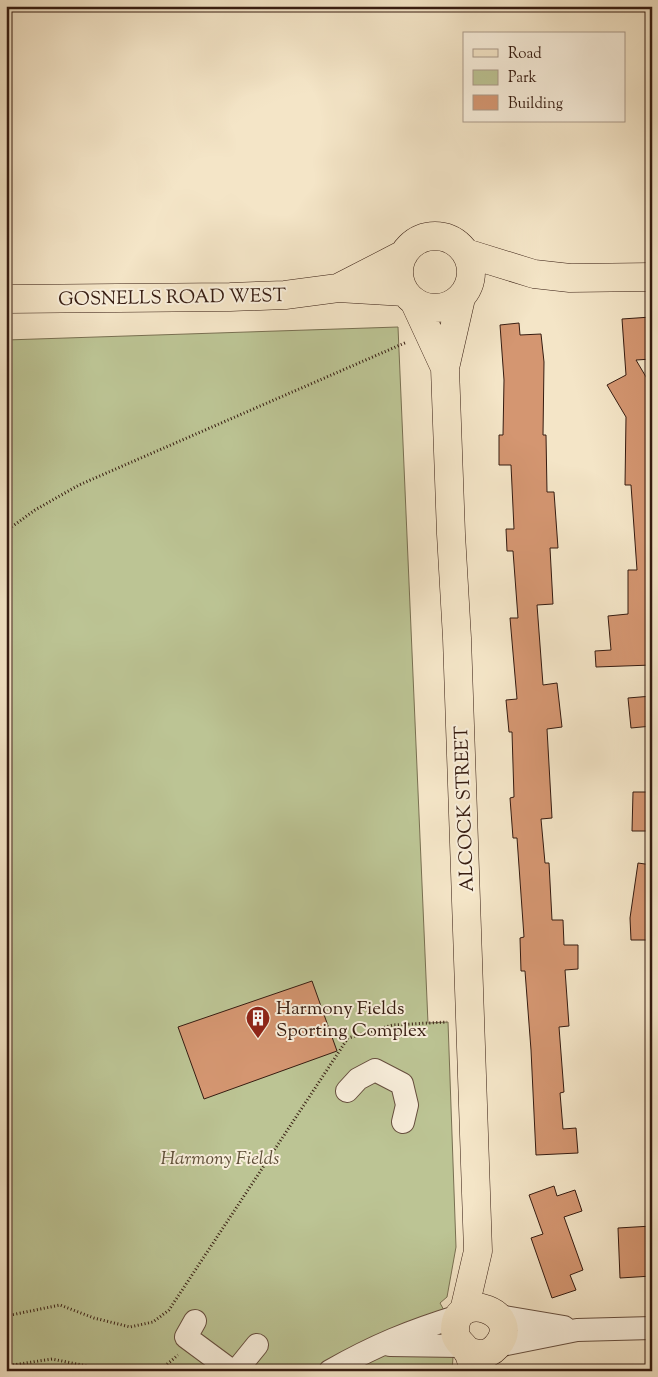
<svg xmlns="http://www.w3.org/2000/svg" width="658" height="1377" font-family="'Sorts Mill Goudy',serif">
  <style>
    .green { fill: #bcc494; stroke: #797052 }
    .building { fill: #d49671; stroke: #361c11 }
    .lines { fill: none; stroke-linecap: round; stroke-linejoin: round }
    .minor-casing { stroke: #664e3e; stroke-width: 24 }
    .major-casing { stroke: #361c11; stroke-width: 29 }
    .path { stroke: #361c11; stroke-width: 3; stroke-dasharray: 1 2.5; stroke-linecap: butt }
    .minor { stroke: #f8eedb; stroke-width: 22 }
    .major { stroke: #f4e5c7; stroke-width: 28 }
    .labels { text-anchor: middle; stroke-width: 4; stroke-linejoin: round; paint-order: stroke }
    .street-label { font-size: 19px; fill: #361c11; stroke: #f8eedb }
    .poi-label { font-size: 19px; fill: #361c11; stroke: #f8eedb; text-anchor: start }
    .park-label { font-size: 19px; font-style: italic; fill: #5e4e38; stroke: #f8eedb }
  </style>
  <rect width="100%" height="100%" fill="#f4e5c7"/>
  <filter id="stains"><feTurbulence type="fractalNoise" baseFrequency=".004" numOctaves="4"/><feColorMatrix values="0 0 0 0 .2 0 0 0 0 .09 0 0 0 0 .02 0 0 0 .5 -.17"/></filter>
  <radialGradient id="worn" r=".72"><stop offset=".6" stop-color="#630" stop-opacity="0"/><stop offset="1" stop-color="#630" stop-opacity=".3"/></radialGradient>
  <path class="green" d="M 398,327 L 428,1023 L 448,1022 L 456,1247 L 447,1297 L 440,1303 L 455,1330 L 452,1371 L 6,1371 L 6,340 Z"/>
  <path class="building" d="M 651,317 L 652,359 L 636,360 L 652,387 L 652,665 L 596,667 L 595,651 L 611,650 L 608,616 L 628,614 L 628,570 L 637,570 L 631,485 L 625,485 L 626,417 L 607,385 L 626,375 L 622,319 Z
    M 519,323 L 520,335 L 541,334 L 544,362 L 543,435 L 546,435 L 547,492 L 554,492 L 558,548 L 550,548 L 553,604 L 537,605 L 543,685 L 557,683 L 562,727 L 547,729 L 552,818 L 541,819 L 545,863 L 549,863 L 552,920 L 563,920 L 564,945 L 578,945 L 578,969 L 565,970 L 569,1026 L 559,1027 L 564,1092 L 560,1093 L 563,1129 L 576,1128 L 578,1153 L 536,1155 L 531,1050 L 525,971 L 521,971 L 520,938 L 524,937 L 517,838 L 513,838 L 510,798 L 514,797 L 512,732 L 509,732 L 506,700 L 517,699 L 510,618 L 518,618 L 513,551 L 507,551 L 506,529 L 514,529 L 511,465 L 499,465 L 499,435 L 503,435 L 504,380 L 500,325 Z
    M 652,696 L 652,726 L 631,728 L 628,698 Z
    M 633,792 L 652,792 L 652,831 L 632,831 Z
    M 638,863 L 652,865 L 652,940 L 631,940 L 630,918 Z
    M 312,981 L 337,1051 L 204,1099 L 178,1027 Z
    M 554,1186 L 557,1196 L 575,1190 L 582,1211 L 564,1217 L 583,1270 L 570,1275 L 576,1290 L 552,1298 L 531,1238 L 543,1234 L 529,1195 Z
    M 652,1226 L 652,1276 L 620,1278 L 618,1228 Z"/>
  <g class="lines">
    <defs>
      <path id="minor" d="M 347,1091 L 358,1079 L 375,1070 L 402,1084 L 407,1105 L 403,1122
        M 498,1316 L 564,1327
        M 195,1321 L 186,1337 L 232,1371
        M 390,1345 L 461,1346
        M 497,1346 L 577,1330 L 652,1328
        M 236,1371 L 257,1345
        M 330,1371 C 374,1346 410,1331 459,1316"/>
      <path id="major" d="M399 272a36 36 0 1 1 72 0a36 36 0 1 1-72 0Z
        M 466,253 L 534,274 L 570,278 L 652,277
        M 340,287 L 404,254
        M 461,298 L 445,368 L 451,534 L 457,638 L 478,1251 L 464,1311
        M 6,299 L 230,297 L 285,295 L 338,288 L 405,292
        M 414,301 L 445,368
        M 467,1351 C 478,1355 488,1356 496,1347 C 527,1313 455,1287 455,1330 C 455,1341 463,1344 468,1352 C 471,1358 472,1365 475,1371"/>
    </defs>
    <use href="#minor" class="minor-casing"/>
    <use href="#major" class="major-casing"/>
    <path class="path" d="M 6,531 L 35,510 L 79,485 L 407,342
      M 6,1316 L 60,1305 L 94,1318 L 130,1327 L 153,1322 L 169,1310 L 348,1038 L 393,1025 L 447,1022
      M 6,1366 L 52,1359 L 112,1371
      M 159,1371 L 178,1355"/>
    <use href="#minor" class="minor"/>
    <use href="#major" class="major"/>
  </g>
  <defs>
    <symbol id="building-pin" viewBox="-11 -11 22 30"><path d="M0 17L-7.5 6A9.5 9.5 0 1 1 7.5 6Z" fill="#8f2418" stroke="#f8eedb"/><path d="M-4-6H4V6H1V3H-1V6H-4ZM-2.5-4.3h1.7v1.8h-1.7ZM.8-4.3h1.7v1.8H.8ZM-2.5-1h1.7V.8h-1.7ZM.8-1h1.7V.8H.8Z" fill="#fff"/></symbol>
  </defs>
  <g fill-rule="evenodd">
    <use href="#building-pin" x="244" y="1004" width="28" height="38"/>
  </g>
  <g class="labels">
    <g class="street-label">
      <text transform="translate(172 296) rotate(-1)" y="7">GOSNELLS ROAD WEST</text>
      <text transform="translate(463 809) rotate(-92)" y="7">ALCOCK STREET</text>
    </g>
    <g class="poi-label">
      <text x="276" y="1014">Harmony Fields<tspan x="276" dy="22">Sporting Complex</tspan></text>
    </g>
    <g class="park-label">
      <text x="220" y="1164">Harmony Fields</text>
    </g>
  </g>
  <rect width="658" height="1377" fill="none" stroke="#f4e5c7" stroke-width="25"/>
  <rect x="8" y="8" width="643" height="1362" fill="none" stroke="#361c11" stroke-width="2.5"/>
  <rect x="12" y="12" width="633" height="1352" fill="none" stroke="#361c11"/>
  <rect x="463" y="32" width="162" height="90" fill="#f8eedb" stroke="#aa9a8a"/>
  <rect x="473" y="49" width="25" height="8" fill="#f4e5c7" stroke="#aa9a8a"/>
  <text x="508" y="58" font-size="15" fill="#361c11">Road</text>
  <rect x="473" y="70" width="25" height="15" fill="#bcc494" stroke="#aa9a8a"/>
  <text x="508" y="82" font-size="15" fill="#361c11">Park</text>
  <rect x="473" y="95" width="25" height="15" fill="#d49671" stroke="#aa9a8a"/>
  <text x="508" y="108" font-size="15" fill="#361c11">Building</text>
  <rect width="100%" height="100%" filter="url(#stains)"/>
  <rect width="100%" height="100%" fill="url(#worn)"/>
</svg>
